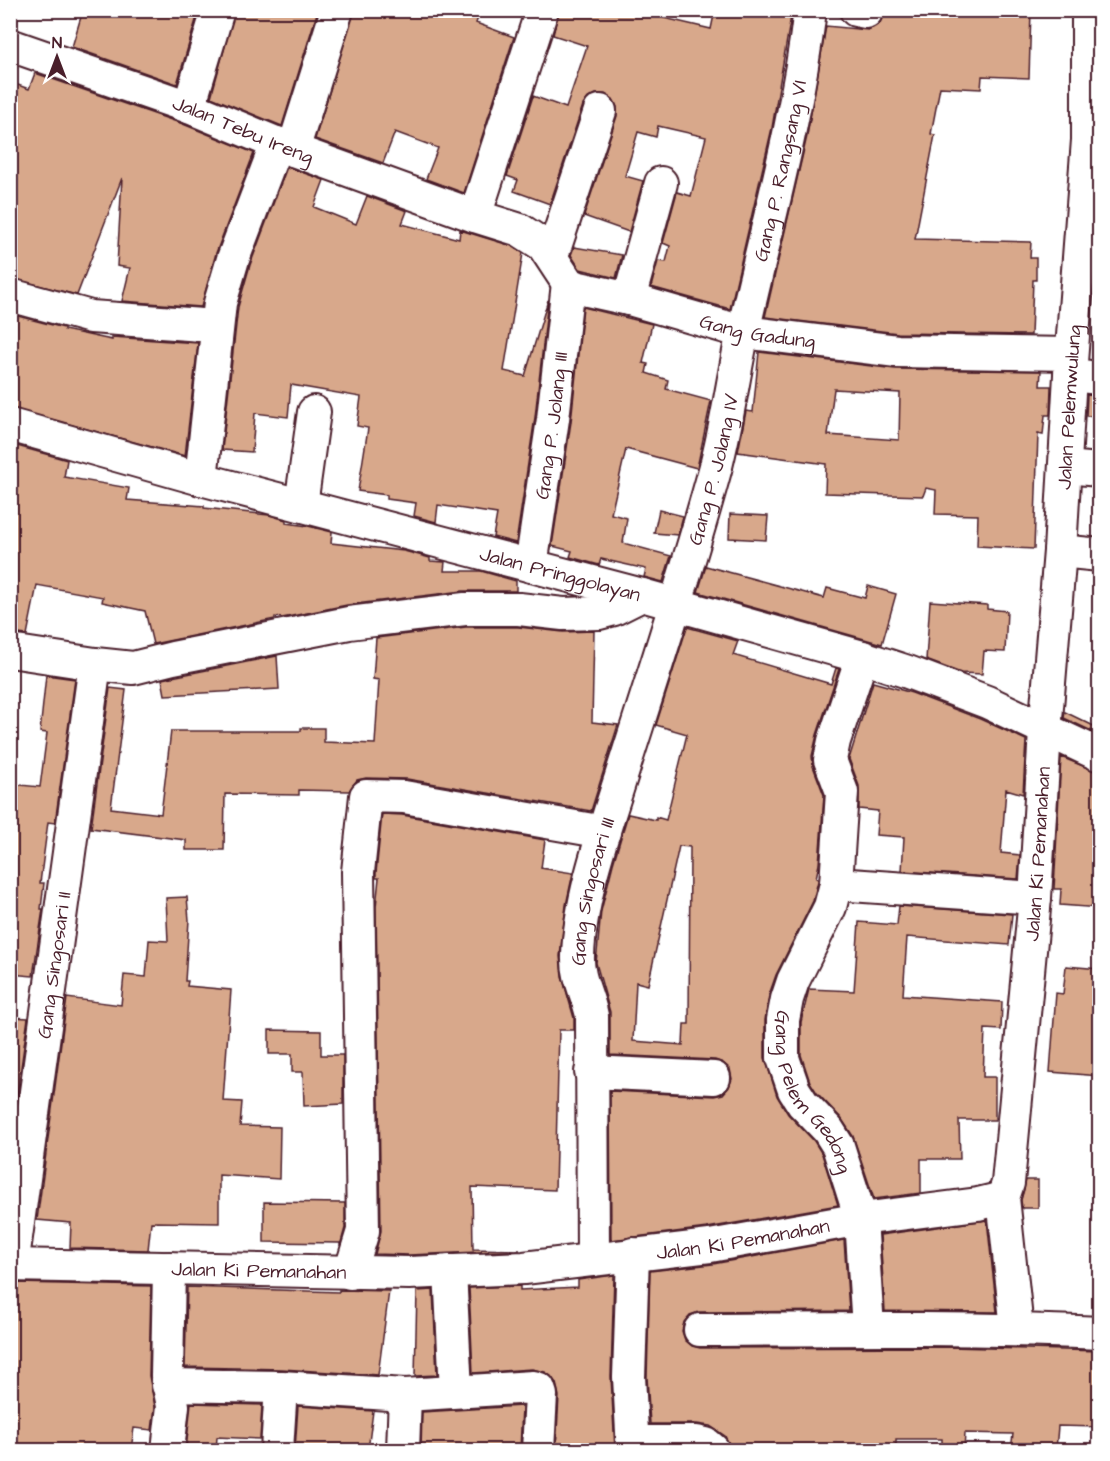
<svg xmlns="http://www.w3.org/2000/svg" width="1110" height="1461" font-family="'Architects Daughter',sans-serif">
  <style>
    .building { fill: #d8a88b; stroke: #4a1f2b; stroke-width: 1.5; fill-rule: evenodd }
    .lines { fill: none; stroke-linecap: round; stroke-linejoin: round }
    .street-casing { stroke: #4a1f2b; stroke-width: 36 }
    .street { stroke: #fff; stroke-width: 32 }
    .labels { text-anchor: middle; stroke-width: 4.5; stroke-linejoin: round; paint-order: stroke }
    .street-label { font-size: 20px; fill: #4a1f2b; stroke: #fff }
  </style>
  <rect width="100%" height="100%" fill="#fff"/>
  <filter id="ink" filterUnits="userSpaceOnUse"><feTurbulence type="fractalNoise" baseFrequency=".0167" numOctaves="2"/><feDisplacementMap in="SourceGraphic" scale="12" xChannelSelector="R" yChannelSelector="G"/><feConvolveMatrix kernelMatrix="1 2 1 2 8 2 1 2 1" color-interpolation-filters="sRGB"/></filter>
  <g filter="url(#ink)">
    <path class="building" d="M 83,10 L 199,10 L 177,84 L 72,47 Z
      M 235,10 L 318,10 L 282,126 L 211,97 Z
      M 354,10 L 481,10 L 476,23 L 514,37 L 464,193 L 426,179 L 438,148 L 395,132 L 383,163 L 315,139 Z
      M 559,10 L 667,10 L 664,18 L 711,29 L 715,10 L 792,10 L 772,128 L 730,309 L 651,287 L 658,261 L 666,262 L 670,246 L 663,243 L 677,192 L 691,196 L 706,137 L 658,126 L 656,137 L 638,132 L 625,176 L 643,181 L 629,232 L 584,216 L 617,116 L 617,107 L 613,99 L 605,94 L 596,94 L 588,98 L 583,105 L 550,204 L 514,191 L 518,180 L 507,176 L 533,96 L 566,108 L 587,46 L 553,35 Z
      M 883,10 L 1031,10 L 1029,78 L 982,76 L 981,89 L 940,87 L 931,134 L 935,135 L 915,239 L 1031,242 L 1030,258 L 1036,258 L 1036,280 L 1033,280 L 1031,335 L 898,333 L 765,317 L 807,136 L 826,26 L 868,30 L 880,23 L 883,16 Z
      M 35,73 L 183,124 L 254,153 L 216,253 L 201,307 L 122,301 L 130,268 L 117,266 L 122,178 L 77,295 L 10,278 L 10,96 L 15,84 L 29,89 Z
      M 287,167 L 324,180 L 314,207 L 356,224 L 367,196 L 407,211 L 402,224 L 459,239 L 460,230 L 512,246 L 523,253 L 504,371 L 525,376 L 548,300 L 535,417 L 516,543 L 493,537 L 497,514 L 438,505 L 436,522 L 414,516 L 416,503 L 387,499 L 387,495 L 358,491 L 368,428 L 357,426 L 361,397 L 291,385 L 288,417 L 255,413 L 252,452 L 222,450 L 238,307 L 250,265 Z
      M 574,247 L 622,255 L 616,278 L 580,269 L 571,255 Z
      M 583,307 L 652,324 L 643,363 L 648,364 L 646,373 L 668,380 L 666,389 L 711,401 L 697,468 L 626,449 L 611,514 L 627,518 L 623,543 L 671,556 L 663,582 L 644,577 L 646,569 L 601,559 L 599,565 L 570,557 L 572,551 L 552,546 L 571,422 Z
      M 10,314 L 64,328 L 64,330 L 112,340 L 112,337 L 198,343 L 185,456 L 10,408 Z
      M 759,352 L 895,369 L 1041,371 L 1040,386 L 1051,386 L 1050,415 L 1045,415 L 1043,435 L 1038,434 L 1034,549 L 977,546 L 978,515 L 935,514 L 936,490 L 926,488 L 923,496 L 825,493 L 826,464 L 738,452 L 746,411 L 753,412 ZM 834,389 L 900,393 L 899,440 L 828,435 Z
      M 1087,395 L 1096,396 L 1095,416 L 1086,416 Z
      M 10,444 L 67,460 L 64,477 L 129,488 L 127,500 L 204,506 L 204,508 L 269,515 L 286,520 L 286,523 L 308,526 L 332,532 L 331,543 L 404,551 L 430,558 L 430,561 L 445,562 L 444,571 L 481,571 L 516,581 L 516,591 L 463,591 L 347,605 L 282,618 L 275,617 L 275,619 L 153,644 L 145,611 L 102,602 L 103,597 L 37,585 L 27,635 L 10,633 Z
      M 659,510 L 683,516 L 678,535 L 654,533 Z
      M 730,514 L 768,516 L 766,540 L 729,538 Z
      M 706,566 L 824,598 L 827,588 L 865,598 L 868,586 L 896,594 L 882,644 L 698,592 Z
      M 930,601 L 987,605 L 987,609 L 1007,611 L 1005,652 L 984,651 L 982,674 L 961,673 L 926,660 Z
      M 466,627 L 518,627 L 563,632 L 594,631 L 592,722 L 618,725 L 591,811 L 407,779 L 366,778 L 357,780 L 349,791 L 299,790 L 299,795 L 225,794 L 224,850 L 186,850 L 186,840 L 91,828 L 110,688 L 126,690 L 111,808 L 161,814 L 171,731 L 301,731 L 301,728 L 324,728 L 324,742 L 375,744 L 379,680 L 373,679 L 376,638 Z
      M 687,627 L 738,641 L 733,655 L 831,684 L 836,668 L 839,669 L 817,735 L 812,756 L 813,766 L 824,795 L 819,864 L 816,878 L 818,879 L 818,881 L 813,901 L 776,975 L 769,995 L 765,1020 L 765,1058 L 777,1096 L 788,1114 L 814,1141 L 822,1154 L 838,1205 L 707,1228 L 611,1240 L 610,1091 L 714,1096 L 723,1094 L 729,1087 L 732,1079 L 730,1069 L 723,1063 L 715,1060 L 610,1055 L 610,1012 L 596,963 L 601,911 L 613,864 L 628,814 L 656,820 L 656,817 L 666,820 L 687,734 L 656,725 ZM 679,846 L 690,847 L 689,1024 L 684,1024 L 683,1045 L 633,1041 L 636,982 L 648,985 Z
      M 277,656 L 279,689 L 165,695 L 162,679 Z
      M 46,675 L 75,679 L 55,823 L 48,822 L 40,883 L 44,883 L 41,909 L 43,909 L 33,976 L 10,974 L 10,784 L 40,787 L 47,733 L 40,732 Z
      M 873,682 L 912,693 L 980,719 L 1026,740 L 1023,794 L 1006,789 L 1001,853 L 1020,855 L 1018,879 L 902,871 L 904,837 L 876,835 L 878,811 L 859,809 L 859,786 L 849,759 Z
      M 1065,712 L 1100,729 L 1100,735 L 1064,718 Z
      M 1061,757 L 1100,773 L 1100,908 L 1060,905 L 1061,889 L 1054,889 Z
      M 382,814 L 402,815 L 545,840 L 541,868 L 573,873 L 566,905 L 560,956 L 562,976 L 574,1018 L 574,1030 L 559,1030 L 555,1190 L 472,1187 L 473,1249 L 520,1250 L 409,1255 L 375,1254 L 381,1231 L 376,907 L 379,878 L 376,878 L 376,873 Z
      M 187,897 L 189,920 L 185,981 L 188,981 L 187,986 L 231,990 L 223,1101 L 242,1102 L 240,1126 L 280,1127 L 279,1179 L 219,1175 L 219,1223 L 151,1222 L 148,1250 L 70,1248 L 71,1223 L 37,1220 L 67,998 L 121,1005 L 124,975 L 146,977 L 149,940 L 168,941 L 166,898 Z
      M 899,906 L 1012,914 L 1009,945 L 907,937 L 903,995 L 1002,1002 L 1001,1030 L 985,1029 L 983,1077 L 995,1077 L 995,1120 L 959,1120 L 960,1159 L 921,1159 L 921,1193 L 874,1199 L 853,1136 L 841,1118 L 817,1093 L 810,1082 L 801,1055 L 801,1022 L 809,989 L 854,991 L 859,922 L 897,925 Z
      M 1066,966 L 1100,969 L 1100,1076 L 1050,1072 L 1056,993 L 1063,994 Z
      M 10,1017 L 28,1018 L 10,1145 Z
      M 269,1030 L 321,1031 L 321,1055 L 343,1055 L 343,1104 L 304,1106 L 303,1072 L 292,1072 L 292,1054 L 269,1054 Z
      M 1026,1180 L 1038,1180 L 1038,1208 L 1022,1208 L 1021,1200 Z
      M 264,1202 L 345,1203 L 345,1228 L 340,1246 L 340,1243 L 264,1242 Z
      M 987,1220 L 997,1312 L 885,1311 L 880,1235 Z
      M 844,1240 L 849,1311 L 699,1312 L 690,1315 L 684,1322 L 682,1331 L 685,1340 L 692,1346 L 700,1348 L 949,1347 L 1100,1351 L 1100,1427 L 1058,1426 L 1056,1450 L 1011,1450 L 1013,1434 L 965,1433 L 964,1450 L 942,1450 L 942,1439 L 896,1439 L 896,1450 L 798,1450 L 730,1448 L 725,1436 L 710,1426 L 697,1424 L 650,1424 L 647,1377 L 650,1271 L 713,1264 Z
      M 614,1275 L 611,1377 L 615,1450 L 556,1450 L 559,1396 L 556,1383 L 551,1376 L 545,1372 L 532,1369 L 473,1373 L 469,1288 L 520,1286 L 520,1290 L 578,1287 L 578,1280 Z
      M 16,1283 L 151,1286 L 149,1376 L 155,1407 L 152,1430 L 134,1428 L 131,1450 L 10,1450 L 10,1284 Z
      M 187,1287 L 339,1292 L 339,1290 L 389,1291 L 378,1375 L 282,1369 L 185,1367 Z
      M 433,1290 L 437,1375 L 415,1376 L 417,1291 Z
      M 191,1403 L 262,1405 L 260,1439 L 217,1437 L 216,1450 L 186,1450 Z
      M 298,1406 L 373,1411 L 368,1450 L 295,1450 Z
      M 522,1406 L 520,1450 L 421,1450 L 422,1412 Z"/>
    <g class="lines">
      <defs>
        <g id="street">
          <path d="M 856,10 L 866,12"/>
          <path id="s1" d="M 10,45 L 189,107 L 293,150 L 475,216 L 520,230 L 543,245 L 568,283 L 579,288 L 629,299 L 743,332 L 897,351 L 1071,354"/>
          <path d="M 189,107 L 218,10"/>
          <path d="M 293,150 L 337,10"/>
          <path d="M 475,216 L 542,10"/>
          <path d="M 552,256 L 600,111"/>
          <path d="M 10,295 L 91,317 L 216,326"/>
          <path d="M 629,299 L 661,183"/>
          <path d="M 1070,375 L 1100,378"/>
          <path id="s2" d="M 10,425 L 201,479 L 642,595 L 862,657 L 908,672 L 987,702 L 1100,755"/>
          <path d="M 1065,467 L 1100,470"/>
          <path d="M 201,479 L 220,303 L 233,259 L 277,143"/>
          <path d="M 301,505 L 314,412"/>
          <path d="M 1060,551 L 1100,555"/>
          <path id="s3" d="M 531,566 L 553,419 L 568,283"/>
          <path d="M 10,651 L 95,664 L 133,668 L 173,658 L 349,623 L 465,609 L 519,609 L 563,614 L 599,613 L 614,609 L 642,595"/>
          <path id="s4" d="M 862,657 L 834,741 L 830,760 L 842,792 L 836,884 L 830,907 L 793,981 L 787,999 L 783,1020 L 783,1058 L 794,1090 L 803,1104 L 828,1130 L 838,1146 L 861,1219 L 868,1328"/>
          <path d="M 836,884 L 1035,898"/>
          <path d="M 591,1072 L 714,1078"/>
          <path id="s5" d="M 593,1260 L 592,1016 C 588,995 577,978 578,956 C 580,894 607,823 625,764 C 656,666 688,569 715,470 C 727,425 733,378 743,332 C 767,225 797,120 810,10"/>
          <path id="s6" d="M 10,1265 L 409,1273 L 524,1268 L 710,1246 L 861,1219 L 978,1204 L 1003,1198"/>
          <path id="s7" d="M 12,1266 L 95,664"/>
          <path d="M 450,1271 L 456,1391"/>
          <path d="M 350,1273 L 363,1231 L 358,872 L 366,796 L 404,797 L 604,832"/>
          <path id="s8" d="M 1017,1329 L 1003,1198 L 1008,1183 L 1035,898 L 1045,731 L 1060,551 L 1070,375 L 1088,140 L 1088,10"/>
          <path d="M 700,1330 C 833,1329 966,1327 1100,1333"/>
          <path d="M 168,1385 L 281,1387 L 405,1395 L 533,1387 L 539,1389 L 541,1395 L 538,1450"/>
          <path d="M 632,1442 L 697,1442 L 706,1444 L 713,1450"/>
          <path d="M 168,1450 L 173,1406 L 167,1376 L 169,1268"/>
          <path d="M 277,1450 L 281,1387"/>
          <path d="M 403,1450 L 405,1395"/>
          <path d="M 633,1450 L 629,1377 L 633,1254"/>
        </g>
      </defs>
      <use href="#street" class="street-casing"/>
      <use href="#street" class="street"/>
    </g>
  </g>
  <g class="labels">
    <g class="street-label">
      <text dy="7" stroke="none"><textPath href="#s1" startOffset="248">Jalan Tebu Ireng</textPath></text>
      <text dy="7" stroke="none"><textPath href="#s5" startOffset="1118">Gang P. Rangsang VI</textPath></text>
      <text dy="7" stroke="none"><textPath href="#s1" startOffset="812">Gang Gadung</textPath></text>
      <text dy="7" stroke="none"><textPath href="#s8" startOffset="926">Jalan Pelemwulung</textPath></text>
      <text dy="7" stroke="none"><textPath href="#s3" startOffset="142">Gang P. Jolang III</textPath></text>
      <text dy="7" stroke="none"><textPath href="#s5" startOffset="812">Gang P. Jolang IV</textPath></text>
      <text dy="7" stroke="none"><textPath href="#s2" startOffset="570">Jalan Pringgolayan</textPath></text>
      <text dy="7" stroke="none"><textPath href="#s8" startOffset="478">Jalan Ki Pemanahan</textPath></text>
      <text dy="7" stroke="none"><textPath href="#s5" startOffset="372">Gang Singosari III</textPath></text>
      <text dy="7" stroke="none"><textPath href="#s7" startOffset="304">Gang Singosari II</textPath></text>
      <text dy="7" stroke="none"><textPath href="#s4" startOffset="462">Gang Pelem Gedong</textPath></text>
      <text dy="7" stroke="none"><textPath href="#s6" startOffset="735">Jalan Ki Pemanahan</textPath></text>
      <text dy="7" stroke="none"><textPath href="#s6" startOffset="249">Jalan Ki Pemanahan</textPath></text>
    </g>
  </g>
  <rect width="1110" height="1461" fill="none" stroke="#fff" stroke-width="36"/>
  <rect x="18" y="18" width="1074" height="1425" fill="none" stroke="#4a1f2b" stroke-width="2" filter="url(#ink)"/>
  <g transform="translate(57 57)" stroke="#ffffff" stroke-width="4.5" paint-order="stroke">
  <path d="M0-4.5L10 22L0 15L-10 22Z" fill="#4a1f2b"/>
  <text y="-9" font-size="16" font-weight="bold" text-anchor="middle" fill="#4a1f2b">N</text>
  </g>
</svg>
